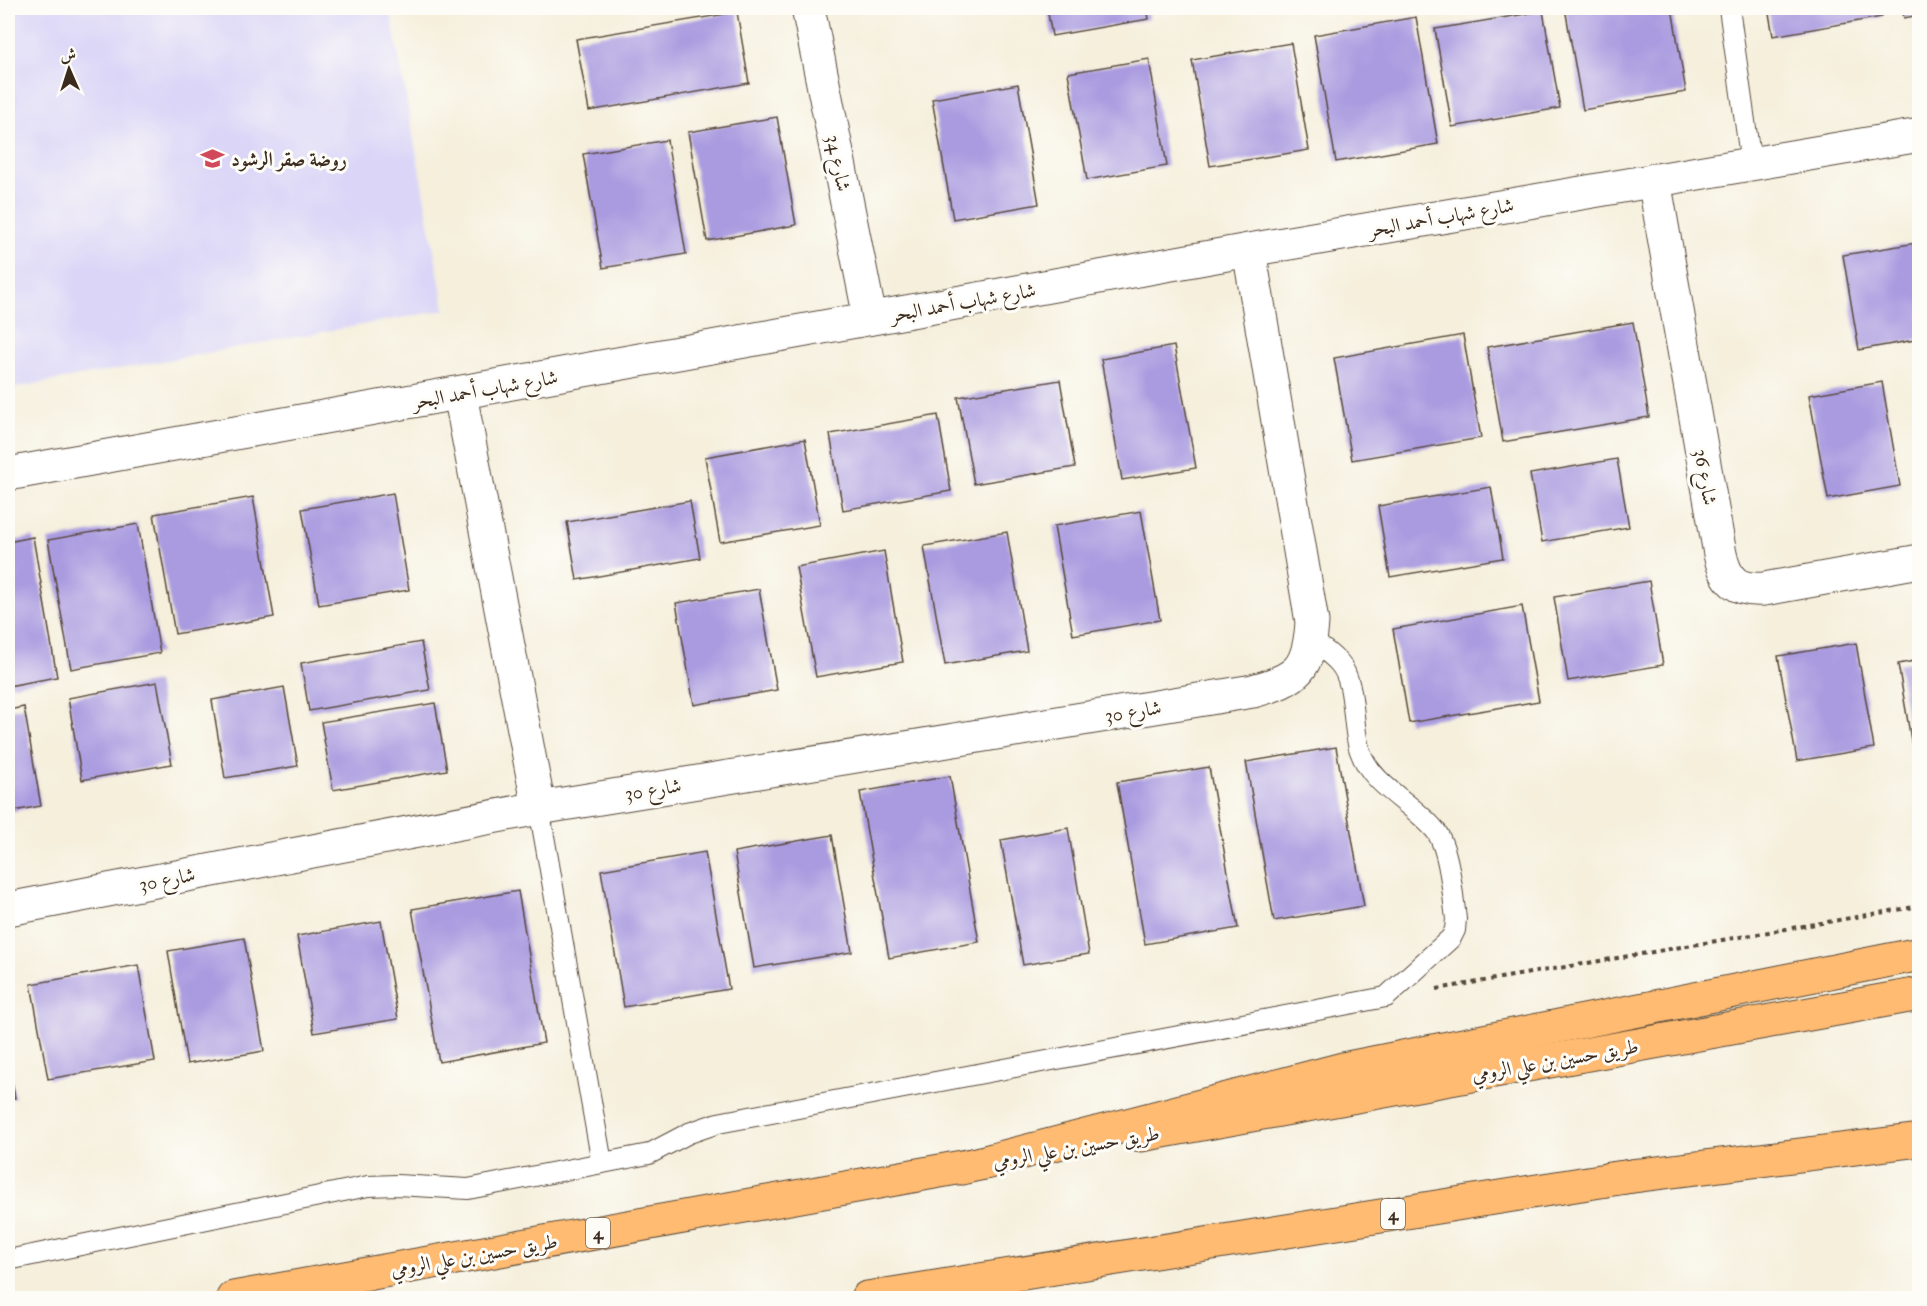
<svg xmlns="http://www.w3.org/2000/svg" width="1927" height="1306" font-family="'IM FELL Double Pica',Amiri,serif">
  <style>
    .built { fill: #dbd6f7 }
    .building { fill: #aa9be0 }
    .lines { fill: none; stroke-linecap: round; stroke-linejoin: round }
    .service-casing { stroke: #57483a; stroke-width: 22 }
    .minor-casing { stroke: #57483a; stroke-width: 35 }
    .tertiary-casing { stroke: #57483a; stroke-width: 35 }
    .trunk-casing { stroke: #57483a; stroke-width: 35 }
    .motorway-casing { stroke: #57483a; stroke-width: 35 }
    .path { stroke: #57483a; stroke-width: 4; stroke-dasharray: 4.5 4.5; stroke-linecap: butt }
    .service { stroke: #fff; stroke-width: 20 }
    .minor { stroke: #fff; stroke-width: 33 }
    .tertiary { stroke: #fff; stroke-width: 33 }
    .trunk { stroke: #ffbb71; stroke-width: 33 }
    .motorway { stroke: #ffbb71; stroke-width: 33 }
    .labels { text-anchor: middle; stroke-width: 6; stroke-linejoin: round; paint-order: stroke }
    .shield { fill: #fdfcf7; stroke: #75695f; stroke-width: 1.5 }
    .shield-label { font-size: 18px; font-weight: bold; fill: #3b2a1e }
    .poi-label { font-size: 20px; font-weight: bold; fill: #3b2a1e; stroke: #fdfcf7; text-anchor: start }
    .street-label { font-size: 20px; fill: #3b2a1e; stroke: #fdfcf7 }
  </style>
  <rect width="100%" height="100%" fill="#fdfcf7"/>
  <filter id="ink" filterUnits="userSpaceOnUse"><feTurbulence type="fractalNoise" baseFrequency=".0167" numOctaves="2"/><feDisplacementMap in="SourceGraphic" scale="12" xChannelSelector="R" yChannelSelector="G"/><feConvolveMatrix kernelMatrix="1 2 1 2 8 2 1 2 1" color-interpolation-filters="sRGB"/></filter>
  <filter id="wash" filterUnits="userSpaceOnUse"><feTurbulence type="fractalNoise" baseFrequency=".008" numOctaves="4" result="noise"/><feDisplacementMap in="SourceGraphic" scale="24" xChannelSelector="R" yChannelSelector="G"/><feGaussianBlur stdDeviation="1.35" result="paint"/><feColorMatrix in="noise" values="0 0 0 0 0 0 0 0 0 0 0 0 0 0 0 0 0 1.4 0 .05"/><feComposite in="paint" operator="in"/></filter>
  <g filter="url(#wash)">
    <rect width="100%" height="100%" fill="#f5efdc"/>
    <path class="built" d="M 8,8 L 390,8 L 445,310 L 8,389 Z"/>
    <g id="blocks">
      <path class="building" d="M 1047,8 L 1147,8 L 1149,19 L 1052,36 Z
        M 1190,8 L 1207,8 L 1207,9 L 1191,12 Z
        M 1565,8 L 1672,8 L 1686,92 L 1583,110 Z
        M 1768,8 L 1880,8 L 1882,17 L 1773,36 Z
        M 1902,8 L 1920,8 L 1920,15 L 1904,18 Z
        M 1543,11 L 1560,108 L 1452,127 L 1435,29 Z
        M 737,12 L 749,83 L 589,111 L 576,39 Z
        M 1416,17 L 1438,144 L 1336,162 L 1314,35 Z
        M 1291,43 L 1309,150 L 1210,166 L 1192,60 Z
        M 1149,59 L 1167,166 L 1087,180 L 1068,73 Z
        M 1018,84 L 1039,204 L 953,219 L 932,99 Z
        M 777,117 L 796,225 L 707,241 L 688,132 Z
        M 667,140 L 686,254 L 603,268 L 583,154 Z
        M 1916,243 L 1920,261 L 1920,339 L 1859,350 L 1843,255 Z
        M 1633,322 L 1649,417 L 1503,442 L 1487,347 Z
        M 1463,335 L 1481,438 L 1352,460 L 1334,358 Z
        M 1174,346 L 1196,468 L 1122,480 L 1101,359 Z
        M 1060,380 L 1075,467 L 974,484 L 958,397 Z
        M 1882,382 L 1900,486 L 1828,499 L 1809,395 Z
        M 938,415 L 951,491 L 843,510 L 830,434 Z
        M 805,439 L 820,525 L 720,542 L 705,457 Z
        M 1617,459 L 1629,527 L 1542,542 L 1530,474 Z
        M 1491,487 L 1503,558 L 1390,577 L 1378,506 Z
        M 393,493 L 409,590 L 319,605 L 302,509 Z
        M 253,497 L 274,617 L 175,634 L 154,514 Z
        M 690,501 L 700,558 L 577,580 L 567,522 Z
        M 1141,511 L 1160,620 L 1073,635 L 1054,526 Z
        M 138,524 L 160,653 L 71,669 L 48,540 Z
        M 1007,532 L 1027,651 L 945,665 L 924,546 Z
        M 33,537 L 57,677 L 8,686 L 8,542 Z
        M 884,551 L 903,662 L 816,677 L 796,567 Z
        M 1649,581 L 1663,665 L 1568,681 L 1554,597 Z
        M 759,589 L 777,690 L 694,705 L 676,603 Z
        M 1522,606 L 1539,701 L 1409,723 L 1393,629 Z
        M 421,642 L 430,690 L 309,711 L 301,663 Z
        M 1856,643 L 1874,748 L 1797,761 L 1778,656 Z
        M 1920,660 L 1920,775 L 1917,775 L 1898,664 Z
        M 157,682 L 172,764 L 82,780 L 68,698 Z
        M 284,687 L 298,766 L 225,778 L 212,700 Z
        M 435,703 L 447,770 L 333,790 L 321,722 Z
        M 24,707 L 41,806 L 8,812 L 8,710 Z
        M 1336,747 L 1364,906 L 1274,921 L 1246,762 Z
        M 1209,767 L 1238,928 L 1145,944 L 1117,782 Z
        M 950,776 L 979,942 L 889,958 L 860,792 Z
        M 1068,828 L 1089,954 L 1023,965 L 1001,840 Z
        M 832,835 L 852,952 L 754,968 L 734,852 Z
        M 705,852 L 729,989 L 624,1007 L 601,870 Z
        M 518,891 L 544,1043 L 439,1062 L 412,909 Z
        M 381,921 L 398,1019 L 314,1033 L 297,936 Z
        M 244,938 L 264,1051 L 187,1064 L 168,951 Z
        M 138,965 L 155,1061 L 48,1079 L 31,984 Z
        M 8,1059 L 15,1098 L 8,1099 Z"/>
    </g>
  </g>
  <g filter="url(#ink)">
    <use href="#blocks" fill-opacity="0" stroke="#57483a" stroke-width="1.5"/>
    <g class="lines">
      <defs>
        <path id="service" d="M 1729,8 L 1751,164
          M 539,808 L 602,1163
          M 8,1260 L 368,1186 L 397,1185 L 468,1189 L 649,1154 L 689,1133 L 718,1123 L 1386,997 L 1451,938 L 1455,930 L 1456,919 C 1453,896 1449,847 1435,830 C 1413,803 1372,786 1360,751 C 1351,726 1357,683 1339,663 C 1331,654 1320,647 1311,639"/>
        <path id="minor" d="M 808,8 L 870,318
          M 1654,180 L 1720,554 C 1726,581 1736,591 1764,589 L 1920,561
          M 460,394 L 539,808
          M 8,909 L 539,808 L 1253,691 C 1298,679 1309,669 1312,622 L 1249,250"/>
        <path id="tertiary" d="M 8,474 L 1249,250 L 1920,135"/>
        <path id="trunk" d="M 1141,1135 L 1920,994
          M 233,1298 L 990,1162
          M 867,1298 L 1638,1175"/>
        <path id="motorway" d="M 962,1168 L 1343,1069 L 1920,954
          M 1609,1179 L 1920,1140"/>
      </defs>
      <use href="#service" class="service-casing"/>
      <use href="#minor" class="minor-casing"/>
      <use href="#tertiary" class="tertiary-casing"/>
      <use href="#trunk" class="trunk-casing"/>
      <use href="#motorway" class="motorway-casing"/>
      <path class="path" d="M 1437,989 L 1920,906"/>
      <use href="#service" class="service"/>
      <use href="#minor" class="minor"/>
      <use href="#tertiary" class="tertiary"/>
      <use href="#trunk" class="trunk"/>
      <use href="#motorway" class="motorway"/>
    </g>
  </g>
  <defs>
    <symbol id="school-bare" viewBox="-9 -9 18 18"><path d="M0-5L7-2L0 1L-7-2ZM-4 1L0 2.5L4 1V4Q0 6-4 4Z" fill="#d1495b" stroke="#fdfcf7" stroke-width="2.5" paint-order="stroke"/></symbol>
  </defs>
  <g fill-rule="evenodd">
    <use href="#school-bare" x="196" y="142" width="33" height="33"/>
  </g>
  <g class="labels">
    <g class="shield">
      <rect x="1381" y="1199" width="24" height="30" rx="4.5"/>
      <rect x="586" y="1218" width="24" height="30" rx="4.5"/>
    </g>
    <g class="shield-label">
      <text x="1393" y="1220">4</text>
      <text x="598" y="1239">4</text>
    </g>
    <g class="poi-label">
      <text x="231" y="166">روضة صقر الرشود</text>
    </g>
    <g class="street-label">
      <text transform="translate(839 163) rotate(79)" y="7">شارع 34</text>
      <text transform="translate(1441 217) rotate(-10)" y="7">شارع شهاب أحمد البحر</text>
      <text transform="translate(963 302) rotate(-10)" y="7">شارع شهاب أحمد البحر</text>
      <text transform="translate(485 389) rotate(-10)" y="7">شارع شهاب أحمد البحر</text>
      <text transform="translate(1706 477) rotate(80)" y="7">شارع 36</text>
      <text transform="translate(1133 711) rotate(-9)" y="7">شارع 30</text>
      <text transform="translate(653 789) rotate(-9)" y="7">شارع 30</text>
      <text transform="translate(167 879) rotate(-11)" y="7">شارع 30</text>
      <text transform="translate(1555 1060) rotate(-10)" y="7">طريق حسين بن علي الرومي</text>
      <text transform="translate(1076 1147) rotate(-10)" y="7">طريق حسين بن علي الرومي</text>
      <text transform="translate(474 1255) rotate(-10)" y="7">طريق حسين بن علي الرومي</text>
    </g>
  </g>
  <rect width="1927" height="1306" fill="none" stroke="#fdfcf7" stroke-width="30"/>
  <g transform="translate(69 69) rotate(357)" stroke="#fdfcf7" stroke-width="4.5" paint-order="stroke">
  <path d="M0-4.5L10 22L0 15L-10 22Z" fill="#3b2a1e"/>
  <text y="-9" font-size="16" font-weight="bold" text-anchor="middle" fill="#3b2a1e">ش</text>
  </g>
</svg>
